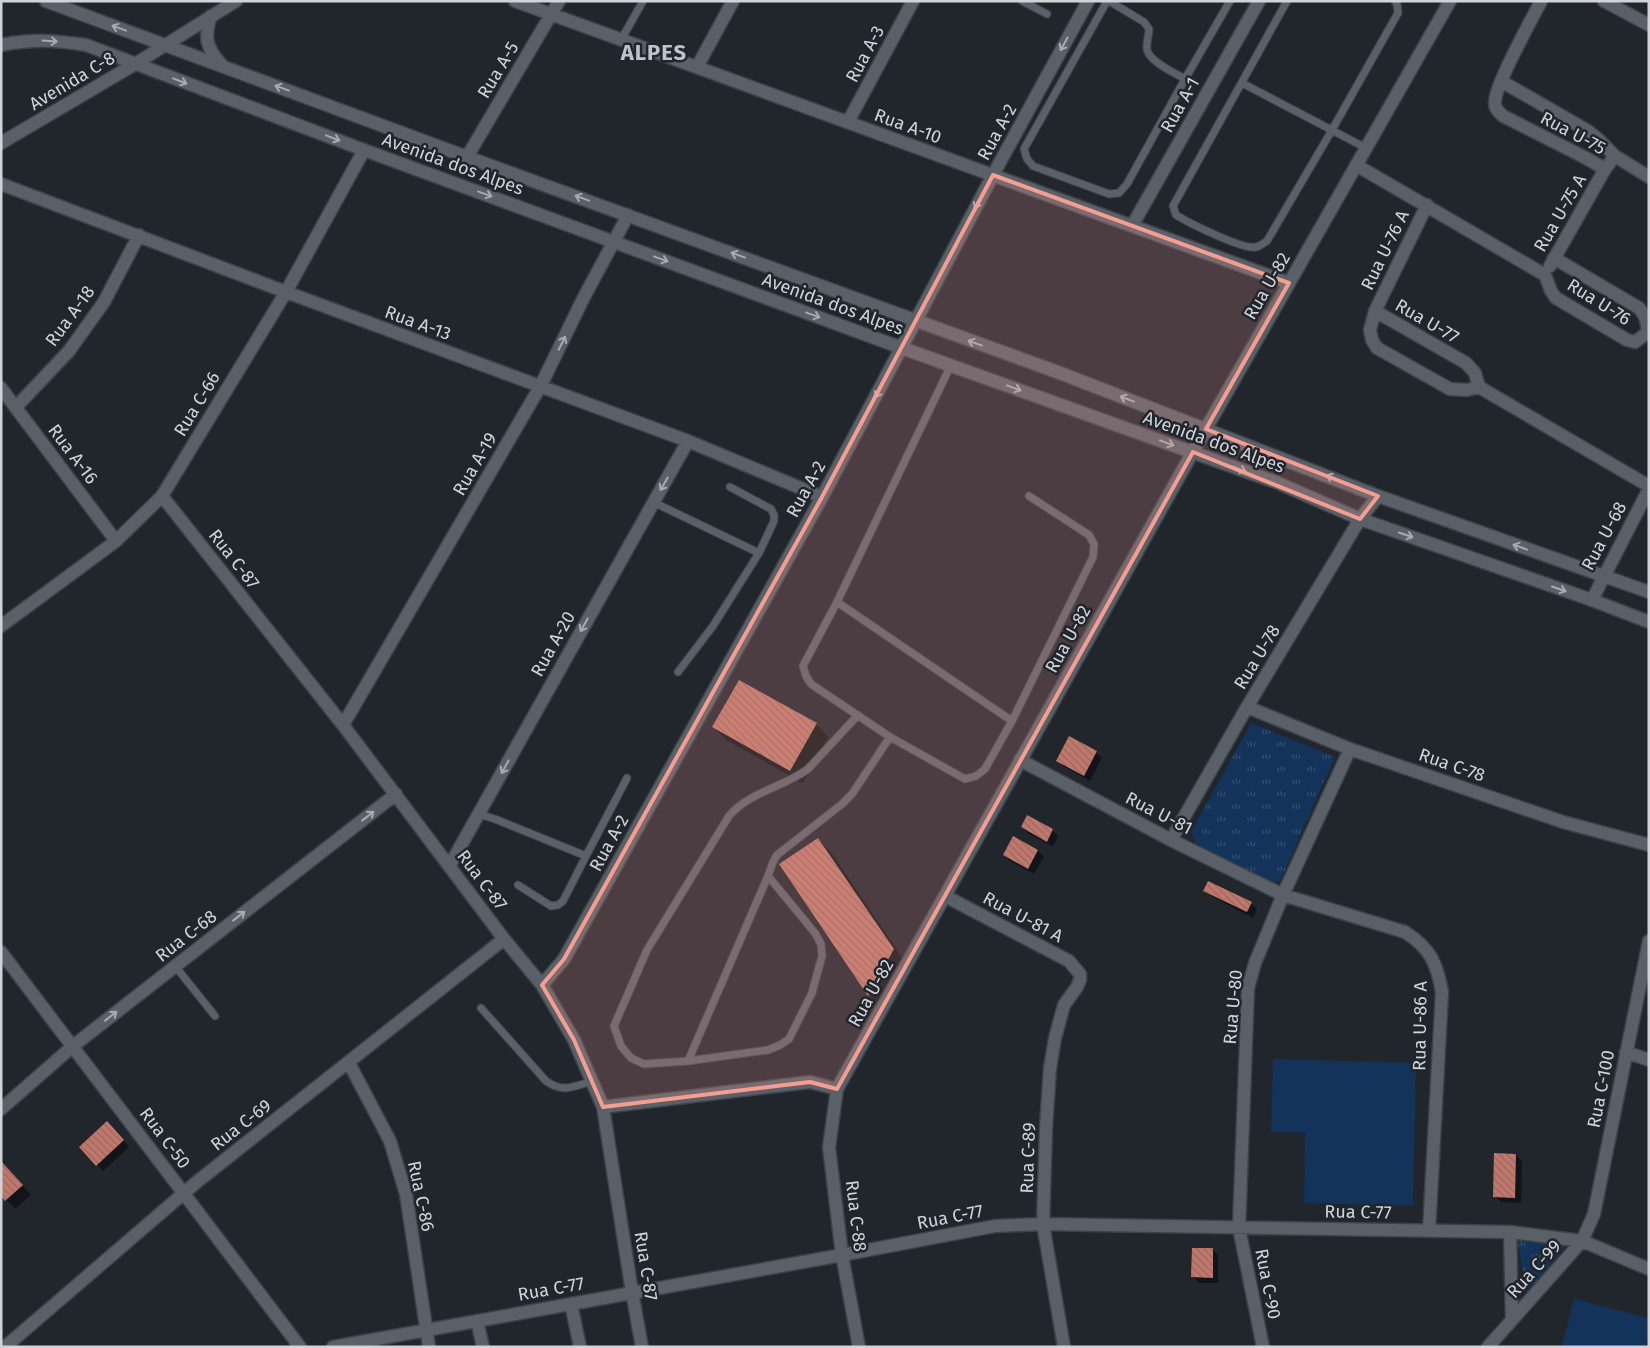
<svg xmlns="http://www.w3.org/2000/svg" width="1650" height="1348" font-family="'Fira Sans',sans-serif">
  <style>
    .grass { fill: url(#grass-tufts) }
    .garden { fill: #13335a }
    .shadow { fill: #0007 }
    .building { fill: url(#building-back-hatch) }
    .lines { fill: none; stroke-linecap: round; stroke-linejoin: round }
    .service-casing { stroke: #3d4248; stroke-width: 9 }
    .minor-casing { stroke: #3d4248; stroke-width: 15 }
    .tertiary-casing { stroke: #3d4248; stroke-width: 15 }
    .secondary-casing { stroke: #3d4248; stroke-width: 15 }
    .service { stroke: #5a6068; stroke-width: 7 }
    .minor { stroke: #5a6068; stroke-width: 12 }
    .tertiary { stroke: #5a6068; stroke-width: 12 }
    .secondary { stroke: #5a6068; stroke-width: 12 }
    .oneway { stroke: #a7abb1 }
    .marked { fill: #f59d8f; fill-opacity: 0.2; stroke: #f59d8f; stroke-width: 4; stroke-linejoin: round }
    .labels { text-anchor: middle; stroke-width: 5; stroke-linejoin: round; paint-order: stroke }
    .street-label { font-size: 18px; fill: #d0d4d8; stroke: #21262d }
    .district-label { font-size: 22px; font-weight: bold; letter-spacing: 1px; fill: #bcc3cc; stroke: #21262d }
  </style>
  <defs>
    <pattern id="grass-tufts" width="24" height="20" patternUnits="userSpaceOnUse" patternTransform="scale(1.25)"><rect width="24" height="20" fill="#13335a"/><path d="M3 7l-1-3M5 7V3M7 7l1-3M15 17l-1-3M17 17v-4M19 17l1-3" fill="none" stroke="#345071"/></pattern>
    <pattern id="building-back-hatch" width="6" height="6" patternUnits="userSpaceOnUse" patternTransform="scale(1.25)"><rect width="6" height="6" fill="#c1786c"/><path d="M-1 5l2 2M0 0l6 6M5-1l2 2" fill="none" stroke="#9a675f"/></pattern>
  </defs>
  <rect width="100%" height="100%" fill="#21262d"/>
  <path class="grass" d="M 1251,723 L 1335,757 L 1280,881 L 1265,883 L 1197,846 L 1191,832 Z
    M 1517,1239 L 1567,1244 L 1527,1294 Z"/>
  <path class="garden" d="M 1273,1059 L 1416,1063 L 1413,1206 L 1304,1203 L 1305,1133 L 1271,1132 Z
    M 1574,1299 L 1649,1318 L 1649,1333 L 1645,1347 L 1562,1347 Z"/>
  <path class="shadow" d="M 816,724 L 828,737 L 803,783 L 726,740 L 714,727 Z
    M 1096,752 L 1102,758 L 1090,781 L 1063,766 L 1057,760 Z
    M 1028,817 L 1052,830 L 1058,836 L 1053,847 L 1028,833 L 1022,827 Z
    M 1014,838 L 1038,851 L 1044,857 L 1034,874 L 1010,861 L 1004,855 Z
    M 818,839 L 831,852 L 905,962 L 880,1007 L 868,995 L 780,865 Z
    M 1209,882 L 1251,903 L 1257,909 L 1253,918 L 1211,896 L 1205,891 Z
    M 113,1129 L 129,1147 L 103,1171 L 97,1165 Z
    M 1516,1155 L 1522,1161 L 1521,1203 L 1501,1202 L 1495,1196 Z
    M 1,1162 L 31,1195 L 15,1209 L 1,1194 Z
    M 1212,1249 L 1218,1255 L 1218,1283 L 1199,1283 L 1193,1277 Z"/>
  <path class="building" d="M 739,680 L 817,723 L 790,771 L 712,727 Z
    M 1069,736 L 1097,751 L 1084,776 L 1056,761 Z
    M 1027,815 L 1053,829 L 1047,842 L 1021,827 Z
    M 1013,836 L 1038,850 L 1028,869 L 1003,855 Z
    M 818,838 L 894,949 L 868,996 L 779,864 Z
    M 1208,881 L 1252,902 L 1247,912 L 1203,891 Z
    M 107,1121 L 124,1140 L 96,1166 L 79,1147 Z
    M 1494,1153 L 1516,1154 L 1515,1198 L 1493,1197 Z
    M 1,1161 L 23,1185 L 5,1201 L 1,1196 Z
    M 1192,1248 L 1213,1248 L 1213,1278 L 1191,1277 Z"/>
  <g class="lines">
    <defs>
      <path id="service" d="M 1022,1 L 1047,14
        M 1107,1 L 1024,149 L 1027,159 L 1033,166 L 1109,194 L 1119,193 L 1127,184 L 1185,79 L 1230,1
        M 1109,1 L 1144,22 L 1149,29 C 1149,35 1146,43 1147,49 C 1148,61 1175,73 1185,79
        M 1287,1 L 1173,206 L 1176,215 C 1189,223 1243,250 1256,247 C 1260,246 1264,243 1267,241 L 1332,130 L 1398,13 L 1397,4 L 1395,1
        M 621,40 L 643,1
        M 1242,83 L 1366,148
        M 951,365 L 837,602 L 1012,721 L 1093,557 L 1094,544 L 1089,535 L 1029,496
        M 653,502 L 759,553
        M 837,602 L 803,666 L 806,676 L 811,684 L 890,737 L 965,779 L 976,776 L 985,769 L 1012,721
        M 678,672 L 713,626 L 759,553 L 774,521 L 774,515 L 771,509 L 730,487
        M 858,715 L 808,769 C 784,787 749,792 729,816 L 647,950 L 614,1026 L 621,1046 L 631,1058 L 644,1064 L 688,1061 L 768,1050 L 780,1045 L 789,1039 L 812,993 L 822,956 L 821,944 L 815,933 L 768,876 L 773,862 L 777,855 L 842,804 L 852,794 L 890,737
        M 478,814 L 495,819 L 586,856 L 627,778
        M 518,885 L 551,906 L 558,905 L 563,901 L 586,856
        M 175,966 L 215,1016
        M 481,1008 L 546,1081 C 563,1093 573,1087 592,1081
        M 688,1061 L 768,876"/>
      <path id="minor" d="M 515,1 L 1289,283
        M 1604,1 L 1649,25
        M 697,67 L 733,1
        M 1501,81 L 1588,131 L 1599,140 L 1615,156 L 1605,169 L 1584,157 L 1503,116 C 1499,112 1495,109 1495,104 C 1493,88 1532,19 1541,1
        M 848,122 L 913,1
        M 1615,156 L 1649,177
        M 467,157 L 559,1
        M 1356,165 L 1545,275 L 1551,291 L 1556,298 L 1627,340 L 1635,342 L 1647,333 C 1648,323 1646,316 1639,308 L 1554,258
        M 1,184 L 286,292 L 688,441 L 822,497
        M 1132,226 L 1259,1
        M 1550,266 L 1605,169
        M 1375,311 L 1466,363 L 1475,373 L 1479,387 L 1467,390 L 1450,389 L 1377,348 L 1372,340 L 1370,330 L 1375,311 L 1427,205
        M 1479,387 L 1649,486
        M 1,388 L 116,541
        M 16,407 L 69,351 L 104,302 L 139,235
        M 162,496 L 343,725 L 504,939 L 542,985 L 574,1040 L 603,1107 L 632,1292 L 642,1347
        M 1592,600 L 1649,489
        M 1,626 L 116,541 L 162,496 L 286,292 L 364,150
        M 1247,707 L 1350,749 L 1563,822 L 1649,845
        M 343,725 L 540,387 L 583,299 L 628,215
        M 1020,760 L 1171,840 L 1283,895 L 1405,932 C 1430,948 1437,963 1442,992 L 1429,1231
        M 1171,840 L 1247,707 L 1360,519 L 1378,496
        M 450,865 L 688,441
        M 945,896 L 1069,961 L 1080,974 L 1080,980 L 1077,987 L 1064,1005 L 1055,1038 L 1050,1068 L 1046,1128 L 1043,1224 L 1064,1347
        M 542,985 L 564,959 L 822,497 L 993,175 L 1088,1
        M 1626,1052 L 1649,1060
        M 349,1063 L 390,1141 L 406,1194 L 429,1347
        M 603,1107 L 810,1082 L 837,1089
        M 1,1109 L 73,1046 L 396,794
        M 1510,1232 L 1512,1320
        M 842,1255 L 995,1226 L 1043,1224 L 1510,1232 L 1582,1241 L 1649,1269
        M 571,1304 L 580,1347
        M 477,1321 L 483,1347
        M 5,1347 L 198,1181 L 504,939
        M 1263,1347 L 1239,1228 L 1248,988 L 1255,963 L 1283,895 L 1350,749
        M 1488,1347 L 1582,1241 L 1594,1214 L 1649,941"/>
      <path id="tertiary" d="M 1,143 L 135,64 L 236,1
        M 1,952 L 300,1347
        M 333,1347 L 842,1255
        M 859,1347 L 842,1255 L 829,1147 L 837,1089 L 1199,441 L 1450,1"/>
      <path id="secondary" d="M 46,1 L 467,157 L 1060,373 L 1378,496 L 1649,592
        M 211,16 C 204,36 206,48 221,64
        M 1,45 C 34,39 53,40 86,45 L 364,150 L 902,348 L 1278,483 L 1360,519 L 1592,600 L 1649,622"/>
    </defs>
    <use href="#service" class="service-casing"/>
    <use href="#minor" class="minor-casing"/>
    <use href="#tertiary" class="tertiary-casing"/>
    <use href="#secondary" class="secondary-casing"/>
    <use href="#service" class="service"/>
    <use href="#minor" class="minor"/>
    <use href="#tertiary" class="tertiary"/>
    <use href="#secondary" class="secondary"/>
  </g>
  <defs><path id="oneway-shaft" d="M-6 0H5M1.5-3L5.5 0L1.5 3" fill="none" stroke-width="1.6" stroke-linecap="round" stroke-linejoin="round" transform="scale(1.25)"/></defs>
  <g class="oneway">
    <use href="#oneway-shaft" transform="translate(119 28) rotate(-160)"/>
    <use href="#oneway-shaft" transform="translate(50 41) rotate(4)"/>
    <use href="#oneway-shaft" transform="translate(1064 44) rotate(119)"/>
    <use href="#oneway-shaft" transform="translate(180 81) rotate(21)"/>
    <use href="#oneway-shaft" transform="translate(282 88) rotate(-160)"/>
    <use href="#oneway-shaft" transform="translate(333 138) rotate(21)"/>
    <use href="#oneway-shaft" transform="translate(485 194) rotate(20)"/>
    <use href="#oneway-shaft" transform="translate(582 198) rotate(-160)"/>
    <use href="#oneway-shaft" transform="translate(978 202) rotate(118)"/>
    <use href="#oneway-shaft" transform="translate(738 255) rotate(-160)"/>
    <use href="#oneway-shaft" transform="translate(661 259) rotate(20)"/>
    <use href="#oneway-shaft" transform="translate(813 315) rotate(20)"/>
    <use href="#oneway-shaft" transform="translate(562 343) rotate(-64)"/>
    <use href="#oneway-shaft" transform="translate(975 343) rotate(-160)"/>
    <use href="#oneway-shaft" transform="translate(1014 388) rotate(20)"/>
    <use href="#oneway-shaft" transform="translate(879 391) rotate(118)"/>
    <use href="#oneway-shaft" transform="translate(1127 399) rotate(-159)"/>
    <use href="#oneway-shaft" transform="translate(1167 443) rotate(20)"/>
    <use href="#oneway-shaft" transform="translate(1239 469) rotate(20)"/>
    <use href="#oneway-shaft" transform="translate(1333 478) rotate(-159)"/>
    <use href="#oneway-shaft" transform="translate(664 484) rotate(120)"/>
    <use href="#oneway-shaft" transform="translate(1406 535) rotate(19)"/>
    <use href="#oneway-shaft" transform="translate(1520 547) rotate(-160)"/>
    <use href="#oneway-shaft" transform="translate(1559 589) rotate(19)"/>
    <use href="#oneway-shaft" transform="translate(584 625) rotate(119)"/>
    <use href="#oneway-shaft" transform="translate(505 767) rotate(119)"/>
    <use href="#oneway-shaft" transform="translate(368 816) rotate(-38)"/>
    <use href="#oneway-shaft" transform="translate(239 916) rotate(-38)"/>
    <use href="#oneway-shaft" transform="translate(111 1016) rotate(-38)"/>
  </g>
  <path class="marked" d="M 993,175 L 1289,283 L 1206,429 L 1378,496 L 1360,519 L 1193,452 L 837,1089 L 810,1082 L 603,1107 L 574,1040 L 542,985 L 564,959 L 822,497 Z"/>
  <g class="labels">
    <g class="street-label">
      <text transform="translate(865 54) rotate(-62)" y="6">Rua A-3</text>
      <text transform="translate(498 70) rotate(-59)" y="6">Rua A-5</text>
      <text transform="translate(72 81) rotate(-31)" y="6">Avenida C-8</text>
      <text transform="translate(1180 105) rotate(-61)" y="6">Rua A-1</text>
      <text transform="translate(908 126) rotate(20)" y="6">Rua A-10</text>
      <text transform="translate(997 132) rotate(-61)" y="6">Rua A-2</text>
      <text transform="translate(1573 133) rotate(28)" y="6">Rua U-75</text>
      <text transform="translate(453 164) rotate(20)" y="6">Avenida dos Alpes</text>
      <text transform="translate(1560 213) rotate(-60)" y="6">Rua U-75 A</text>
      <text transform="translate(1385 250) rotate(-64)" y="6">Rua U-76 A</text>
      <text transform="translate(1267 286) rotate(-60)" y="6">Rua U-82</text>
      <text transform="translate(1599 302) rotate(32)" y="6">Rua U-76</text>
      <text transform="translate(833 304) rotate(20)" y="6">Avenida dos Alpes</text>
      <text transform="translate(70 316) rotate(-54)" y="6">Rua A-18</text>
      <text transform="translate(1427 321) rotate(30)" y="6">Rua U-77</text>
      <text transform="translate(418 323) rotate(20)" y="6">Rua A-13</text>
      <text transform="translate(197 404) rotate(-59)" y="6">Rua C-66</text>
      <text transform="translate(1214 442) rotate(20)" y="6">Avenida dos Alpes</text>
      <text transform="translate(73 454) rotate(53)" y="6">Rua A-16</text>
      <text transform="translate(475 464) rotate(-60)" y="6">Rua A-19</text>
      <text transform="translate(806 489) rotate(-61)" y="6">Rua A-2</text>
      <text transform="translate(1604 536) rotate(-62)" y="6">Rua U-68</text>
      <text transform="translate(234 559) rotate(52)" y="6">Rua C-87</text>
      <text transform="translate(1068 639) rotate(-61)" y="6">Rua U-82</text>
      <text transform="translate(553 644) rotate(-61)" y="6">Rua A-20</text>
      <text transform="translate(1257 657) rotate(-59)" y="6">Rua U-78</text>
      <text transform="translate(1452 765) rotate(19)" y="6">Rua C-78</text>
      <text transform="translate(1159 813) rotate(27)" y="6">Rua U-81</text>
      <text transform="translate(609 843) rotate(-61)" y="6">Rua A-2</text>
      <text transform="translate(482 880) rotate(53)" y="6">Rua C-87</text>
      <text transform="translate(1023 917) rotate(28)" y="6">Rua U-81 A</text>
      <text transform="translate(186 936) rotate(-38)" y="6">Rua C-68</text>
      <text transform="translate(871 993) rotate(-61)" y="6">Rua U-82</text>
      <text transform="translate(1233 1007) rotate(-85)" y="6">Rua U-80</text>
      <text transform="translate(1420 1026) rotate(-89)" y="6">Rua U-86 A</text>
      <text transform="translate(1601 1089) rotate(-79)" y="6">Rua C-100</text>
      <text transform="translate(241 1125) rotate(-38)" y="6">Rua C-69</text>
      <text transform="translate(165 1138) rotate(53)" y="6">Rua C-50</text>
      <text transform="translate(1028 1158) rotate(-88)" y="6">Rua C-89</text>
      <text transform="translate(421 1196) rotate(78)" y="6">Rua C-86</text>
      <text transform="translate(1358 1212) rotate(1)" y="6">Rua C-77</text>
      <text transform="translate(856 1216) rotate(83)" y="6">Rua C-88</text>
      <text transform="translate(950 1217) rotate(-11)" y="6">Rua C-77</text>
      <text transform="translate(646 1266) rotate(81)" y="6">Rua C-87</text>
      <text transform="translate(1534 1269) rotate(-48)" y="6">Rua C-99</text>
      <text transform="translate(1268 1284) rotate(79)" y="6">Rua C-90</text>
      <text transform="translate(551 1289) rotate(-10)" y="6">Rua C-77</text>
    </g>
    <g class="district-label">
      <text x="654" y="60">ALPES</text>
    </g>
  </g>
  <rect width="1650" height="1348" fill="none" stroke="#d0d4d8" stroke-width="5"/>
</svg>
